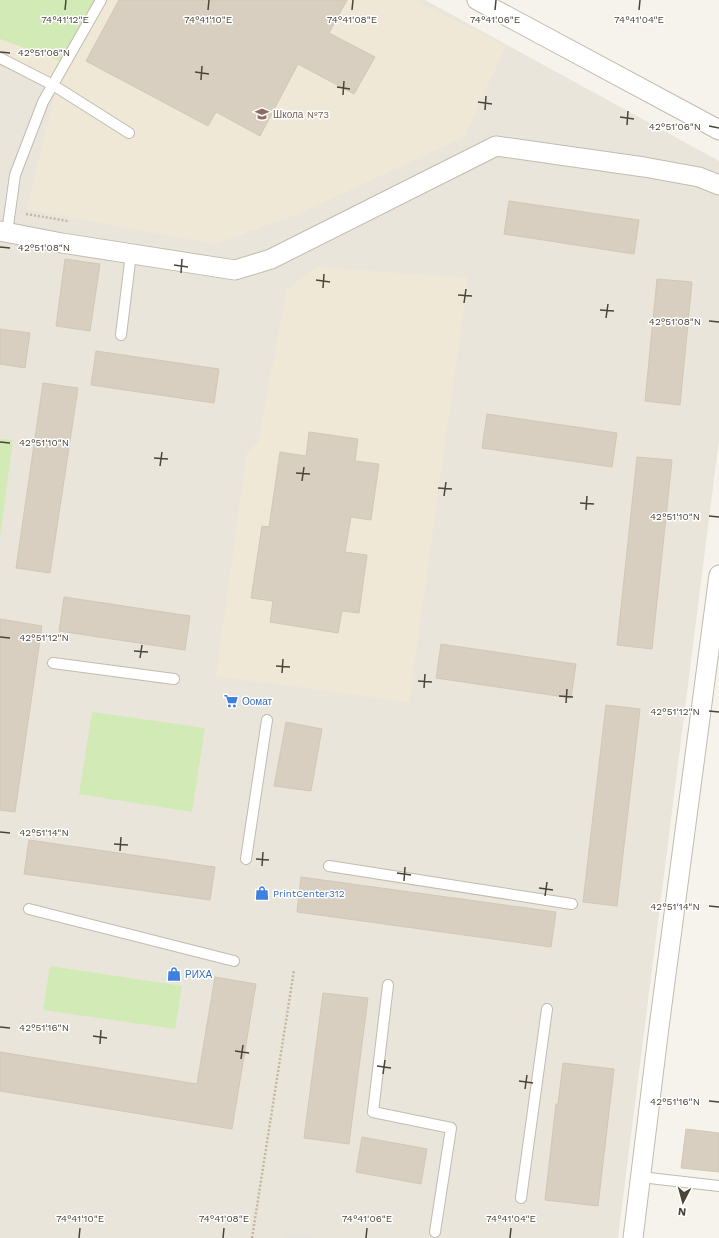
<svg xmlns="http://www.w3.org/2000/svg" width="719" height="1238" font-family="'Work Sans',sans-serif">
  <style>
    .residential { fill: #eae5da }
    .education { fill: #efe8d6 }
    .green { fill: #d2eab5 }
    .parking { fill: #e5e3e0 }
    .building { fill: #d8cfc1; stroke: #d3c7b4 }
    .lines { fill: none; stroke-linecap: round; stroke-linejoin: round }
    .lane-casing { stroke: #c2bbae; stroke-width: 12 }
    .street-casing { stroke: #c2bbae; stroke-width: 21 }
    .path { stroke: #c4b79f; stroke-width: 2.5; stroke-dasharray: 2 2; stroke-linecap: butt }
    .lane { stroke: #fff; stroke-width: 10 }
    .street { stroke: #fff; stroke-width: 19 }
    .ticks { fill: none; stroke: #4b4439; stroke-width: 1.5 }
    .labels { text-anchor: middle; stroke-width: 3; stroke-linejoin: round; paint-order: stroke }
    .education-label { font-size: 10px; fill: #785e54; stroke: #fff; text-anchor: start }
    .shop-label { font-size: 10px; fill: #366cbe; stroke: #fff; text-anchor: start }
    .ticks-label { font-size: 10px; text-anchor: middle; fill: #4b4439; stroke: #fff; stroke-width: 3; stroke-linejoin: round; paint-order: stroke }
  </style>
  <rect width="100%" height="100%" fill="#f6f3ec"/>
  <path class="residential" d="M 0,0 L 425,0 L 719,161 L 719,440 L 618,1238 L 0,1238 Z"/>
  <path class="education" d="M 0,0 L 415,0 L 506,46 L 464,137 L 296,215 L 214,244 L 27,209 L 55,92 L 0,60 Z
    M 317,267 L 468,278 L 409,702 L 216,676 L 247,452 L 258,443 L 287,289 Z"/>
  <path class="green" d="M 0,0 L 102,0 L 68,64 L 0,39 Z
    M 0,439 L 13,440 L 0,537 Z
    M 92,712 L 205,728 L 192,812 L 79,794 Z
    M 50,966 L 182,986 L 175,1029 L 43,1010 Z"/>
  <path class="parking" d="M 286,1234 L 319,1238 L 285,1238 Z"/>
  <path class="building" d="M 119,0 L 347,0 L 329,33 L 375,57 L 354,94 L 298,64 L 260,136 L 216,112 L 208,126 L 86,61 Z
    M 509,201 L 639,220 L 634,254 L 504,234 Z
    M 65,259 L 100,264 L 90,331 L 56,326 Z
    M 657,279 L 692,282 L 680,405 L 645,401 Z
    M 0,329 L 30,333 L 25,368 L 0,364 Z
    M 96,351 L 219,369 L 214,403 L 91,385 Z
    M 43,383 L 78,388 L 50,573 L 16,568 Z
    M 487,414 L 617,433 L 612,467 L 482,448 Z
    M 309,432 L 358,439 L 355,461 L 379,464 L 371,520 L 351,517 L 345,552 L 367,555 L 359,613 L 342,611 L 338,633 L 270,622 L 273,601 L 251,598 L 262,526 L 269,527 L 280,452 L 306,456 Z
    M 637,457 L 672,460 L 652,649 L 617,645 Z
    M 64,597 L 190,616 L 185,650 L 59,631 Z
    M 0,619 L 42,626 L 15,812 L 0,810 Z
    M 441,644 L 576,664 L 571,698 L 436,678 Z
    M 606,705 L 640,709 L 617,906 L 583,902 Z
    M 286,722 L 322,729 L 311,791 L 274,786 Z
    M 29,840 L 215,867 L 210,900 L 24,874 Z
    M 301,877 L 556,912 L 551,947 L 297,912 Z
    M 215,977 L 256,984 L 232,1129 L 0,1091 L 0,1052 L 197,1084 Z
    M 323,993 L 368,998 L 349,1144 L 304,1138 Z
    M 563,1063 L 614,1069 L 598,1206 L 545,1200 L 556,1104 L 558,1104 Z
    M 686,1129 L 719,1133 L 719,1172 L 681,1168 Z
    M 362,1137 L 427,1149 L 421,1184 L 356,1172 Z"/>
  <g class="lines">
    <defs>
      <path id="lane" d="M 0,58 L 53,85 L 129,133
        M 7,233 L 15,175 L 43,102 L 101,0
        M 121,335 L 131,254
        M 53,663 L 174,679
        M 246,859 L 267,720
        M 329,866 L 572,904
        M 29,909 L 234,961
        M 388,985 L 373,1112 L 451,1128 L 435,1232
        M 641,1177 L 719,1186
        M 521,1198 L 547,1009"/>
      <path id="street" d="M 477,0 L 719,130
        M 0,231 L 62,243 L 235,270 L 271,259 L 496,146 L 644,167 L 699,177 L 719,185
        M 633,1238 L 659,1027 L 719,575"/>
    </defs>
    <use href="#lane" class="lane-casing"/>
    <use href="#street" class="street-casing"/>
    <path class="path" d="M 26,214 L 68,221
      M 252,1238 L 294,970"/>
    <use href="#lane" class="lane"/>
    <use href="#street" class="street"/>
  </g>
  <path class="ticks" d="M 65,10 L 66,0M 208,10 L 209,0M 352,10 L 353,0M 495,10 L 496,0M 639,10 L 640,0M 0,52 L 10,53M 195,72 L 209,74M 201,80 L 202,66M 337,87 L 350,89M 343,95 L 344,81M 478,102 L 492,104M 485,110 L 486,96M 620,117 L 634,119M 627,125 L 628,111M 709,126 L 719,128M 0,247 L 10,248M 174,265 L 188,267M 181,273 L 182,259M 316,280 L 330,282M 323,288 L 324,274M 458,295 L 472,296M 464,303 L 466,289M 600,310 L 614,311M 606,318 L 608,304M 709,321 L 719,322M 0,442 L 10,443M 154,458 L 168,459M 160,466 L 162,452M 296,473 L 310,474M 302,481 L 304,467M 438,488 L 452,489M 444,496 L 446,482M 580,503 L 594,504M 586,510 L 587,496M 709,516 L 719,517M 0,637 L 10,638M 134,651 L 148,652M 140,658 L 142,645M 276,666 L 290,667M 282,673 L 283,659M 418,681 L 432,682M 424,688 L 425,674M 559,696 L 573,697M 566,703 L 567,689M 709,711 L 719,712M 0,832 L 10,833M 114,844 L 128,845M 120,851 L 121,837M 256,859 L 269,860M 262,866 L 263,852M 397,873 L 411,875M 404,881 L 405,867M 539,888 L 553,890M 545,896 L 547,882M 709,906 L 719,907M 0,1027 L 10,1028M 93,1036 L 107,1038M 100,1044 L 101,1030M 235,1051 L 249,1053M 241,1059 L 243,1045M 377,1066 L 391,1068M 383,1074 L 385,1060M 519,1081 L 533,1083M 525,1089 L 527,1075M 709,1101 L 719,1102M 79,1238 L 80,1228M 223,1238 L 224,1228M 366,1238 L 367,1228M 510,1238 L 511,1228"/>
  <defs>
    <symbol id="school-bare" viewBox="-9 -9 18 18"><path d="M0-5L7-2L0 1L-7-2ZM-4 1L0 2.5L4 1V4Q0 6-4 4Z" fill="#8d6e63" stroke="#fff" stroke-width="2.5" paint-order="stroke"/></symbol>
    <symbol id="supermarket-bare" viewBox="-9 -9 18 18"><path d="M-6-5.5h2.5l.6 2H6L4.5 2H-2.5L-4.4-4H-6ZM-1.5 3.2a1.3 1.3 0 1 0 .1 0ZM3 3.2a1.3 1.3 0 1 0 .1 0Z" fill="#3f7fe0" stroke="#fff" stroke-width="2.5" paint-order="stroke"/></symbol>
    <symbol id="shop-bare" viewBox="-9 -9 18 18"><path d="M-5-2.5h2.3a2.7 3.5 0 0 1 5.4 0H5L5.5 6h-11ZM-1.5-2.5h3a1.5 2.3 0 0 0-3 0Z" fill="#3f7fe0" stroke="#fff" stroke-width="2.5" paint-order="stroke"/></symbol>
  </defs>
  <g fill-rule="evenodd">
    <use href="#school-bare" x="252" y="104" width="20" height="20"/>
    <use href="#supermarket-bare" x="221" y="691" width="20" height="20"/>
    <use href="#shop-bare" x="252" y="883" width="20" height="20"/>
    <use href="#shop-bare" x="164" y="964" width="20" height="20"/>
  </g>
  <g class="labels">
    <g class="education-label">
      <text x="273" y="118">Школа №73</text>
    </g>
    <g class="shop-label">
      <text x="242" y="705">Оомат</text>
      <text x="273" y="897">PrintCenter312</text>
      <text x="185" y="978">РИХА</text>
    </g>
  </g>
  <g class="ticks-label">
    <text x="65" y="23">74°41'12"E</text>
    <text x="208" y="23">74°41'10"E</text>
    <text x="352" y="23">74°41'08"E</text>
    <text x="495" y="23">74°41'06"E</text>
    <text x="639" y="23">74°41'04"E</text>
    <text x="44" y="56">42°51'06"N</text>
    <text x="675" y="130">42°51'06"N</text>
    <text x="44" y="251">42°51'08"N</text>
    <text x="675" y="325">42°51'08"N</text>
    <text x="44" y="446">42°51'10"N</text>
    <text x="675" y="520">42°51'10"N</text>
    <text x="44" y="641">42°51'12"N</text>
    <text x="675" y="715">42°51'12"N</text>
    <text x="44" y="836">42°51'14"N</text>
    <text x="675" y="910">42°51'14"N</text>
    <text x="44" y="1031">42°51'16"N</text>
    <text x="675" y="1105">42°51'16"N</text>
    <text x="80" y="1222">74°41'10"E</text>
    <text x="224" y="1222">74°41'08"E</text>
    <text x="367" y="1222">74°41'06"E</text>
    <text x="511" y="1222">74°41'04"E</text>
  </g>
  <g transform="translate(683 1202) rotate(186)" stroke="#ffffff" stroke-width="3" paint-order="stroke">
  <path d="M0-3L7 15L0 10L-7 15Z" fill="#4b4439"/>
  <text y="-6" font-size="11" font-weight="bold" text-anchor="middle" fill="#4b4439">N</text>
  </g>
</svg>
